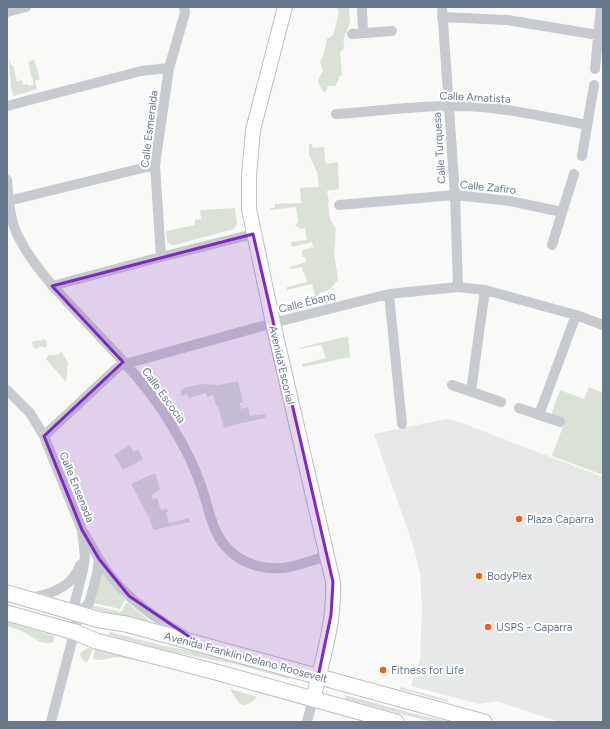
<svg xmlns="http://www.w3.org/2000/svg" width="610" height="729" font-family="Figtree,sans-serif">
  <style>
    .built { fill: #e7e8e8 }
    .green { fill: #dae2d7 }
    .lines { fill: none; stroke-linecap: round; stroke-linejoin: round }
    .secondary-casing { stroke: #bbc0c5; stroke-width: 16 }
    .primary-casing { stroke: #bcc0c4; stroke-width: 17 }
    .street { stroke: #c7cbcf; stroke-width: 10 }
    .secondary { stroke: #fff; stroke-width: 14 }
    .primary { stroke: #fff; stroke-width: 15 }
    .marked { fill: #7b2cbf; fill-opacity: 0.2; stroke: #7b2cbf; stroke-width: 3; stroke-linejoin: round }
    .poi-dot { fill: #f25d1e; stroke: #fff; stroke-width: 1.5 }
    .labels { text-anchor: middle; stroke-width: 4; stroke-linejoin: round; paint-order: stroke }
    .street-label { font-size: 11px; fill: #66788a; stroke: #fff }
    .poi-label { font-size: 11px; fill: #66788a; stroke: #fff; text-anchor: start }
  </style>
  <rect width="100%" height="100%" fill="#f9f9f7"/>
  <path class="built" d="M 446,419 L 454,420 L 603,477 L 603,722 L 559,722 L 497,701 L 479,704 L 411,686 L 420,660 L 422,609 L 420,573 L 413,545 L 374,434 Z"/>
  <path class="green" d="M 338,7 L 350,7 C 348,11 350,15 350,20 C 349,27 346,32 344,38 C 342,43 346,43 343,50 L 340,52 L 342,75 L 339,76 L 339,79 L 335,86 L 328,86 L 326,92 L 324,92 C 316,80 317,83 323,70 L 320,61 L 323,56 L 327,39 L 333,35 L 339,12 L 337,10 Z
    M 34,59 L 40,79 L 35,81 L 37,89 L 15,96 L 13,95 L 11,87 L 9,61 L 10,61 L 11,65 L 13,65 L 17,81 L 22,80 L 23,85 L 28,84 L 28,86 L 34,85 L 28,62 Z
    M 309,144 L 312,144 L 313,148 L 324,147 L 325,160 L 327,164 L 338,162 L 339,189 L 327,191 L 329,202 L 328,203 C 329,212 329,221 336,228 C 335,236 336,245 334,251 L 338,280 L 329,290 L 320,293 L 316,299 L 312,284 L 287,290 L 287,287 L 307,282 L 304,272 L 303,272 L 302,267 L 290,269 L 290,267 L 306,262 L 305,257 L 303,257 L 302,250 L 313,247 L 312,242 L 292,247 L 291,242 L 307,240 L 305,228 L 301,229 L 295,225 L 298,222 L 296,207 L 270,210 L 270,208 L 275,208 L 275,204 L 301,203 L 300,188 L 319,187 L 317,172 L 309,155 Z
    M 235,208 L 237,224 L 234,229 L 174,245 L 171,245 L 167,241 L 166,231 L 195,225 L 195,220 L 201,219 L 200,210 Z
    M 348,336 L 350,357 L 303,367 L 302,364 L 326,358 L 321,345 L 299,349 L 299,348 Z
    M 43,339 L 47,341 L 47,346 L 44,348 L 41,346 L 36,349 L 33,347 L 32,342 L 38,340 L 40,341 Z
    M 62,352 L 68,363 L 66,382 L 46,359 L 49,355 L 56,355 Z
    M 238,381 L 243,402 L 240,403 L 241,409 L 248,407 L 250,416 L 265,414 L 265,418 L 237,424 L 224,428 L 218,407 L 216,405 L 213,395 L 207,397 L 206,393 L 189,398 L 187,394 L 181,396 L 181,390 L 186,387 L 203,384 L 219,385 Z
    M 589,387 L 603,393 L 603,475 L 552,456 L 565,421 L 551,415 L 560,390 L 584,399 Z
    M 130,445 L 134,452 L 138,449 L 143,459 L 123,470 L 114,455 Z
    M 155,473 L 160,490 L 151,495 L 152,499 L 157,498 L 161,510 L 167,508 L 168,512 L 166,513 L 169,523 L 189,518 L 190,522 L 154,530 L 149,519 L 150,518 L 149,516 L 148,516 L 131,484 Z
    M 102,572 L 125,600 L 120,609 L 93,603 Z
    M 127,602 L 153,624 L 91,608 L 92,605 L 121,612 Z
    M 7,622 L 52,635 L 54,637 L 53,642 C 43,647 32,636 23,632 C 18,629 12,628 7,626 Z
    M 110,632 L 164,646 L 220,656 L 290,675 L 289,679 L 235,664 L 177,653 L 109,635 Z
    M 89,648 L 93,649 L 88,661 L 85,662 L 81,658 L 80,653 L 84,650 Z
    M 95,649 L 100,650 L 157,664 L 117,657 L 100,660 L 93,659 Z
    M 400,687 L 448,700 L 448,702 L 400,689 Z
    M 230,689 L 257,697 C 242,711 239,705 230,689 Z
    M 345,695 L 422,716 L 454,722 L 432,722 L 345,699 Z"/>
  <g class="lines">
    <defs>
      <path id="secondary" d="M 285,7 L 253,130 L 249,176 L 249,209 L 273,323 L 333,582 C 335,621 322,661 313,699"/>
      <path id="primary" d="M 7,593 L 100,620 L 126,624 L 484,722
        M 7,613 L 75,632 L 96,641 L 216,672 L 396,722"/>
    </defs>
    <use href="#secondary" class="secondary-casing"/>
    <use href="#primary" class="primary-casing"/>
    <path class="street" d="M 362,7 L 363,33
      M 442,7 L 455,195 L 458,287
      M 7,12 L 26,7
      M 442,17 L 507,20 L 598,35
      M 352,34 L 392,31
      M 595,69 L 601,7
      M 7,106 L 141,71 L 169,68
      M 336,114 C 384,111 434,103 482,107 C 517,110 552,118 587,125
      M 582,156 L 594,85
      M 7,180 C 8,197 10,221 18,236 C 32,264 53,287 75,310 C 109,347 147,382 172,426 C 183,444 193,463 200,483 C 209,506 211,534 230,551 C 246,566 269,571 289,567 C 302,565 315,559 327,556
      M 8,201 L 155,165
      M 339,205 L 455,195 L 510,201 L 562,212
      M 552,245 L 574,174
      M 161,257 L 155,165 L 169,68 L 185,13 L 184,7
      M 52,286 L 161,257 L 253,234
      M 389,294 L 402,424
      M 452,385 L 501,402
      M 7,390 L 30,413 L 44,436 L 82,530 L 85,557 L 83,570 L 75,602 L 79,614 L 51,722
      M 471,391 L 485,290
      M 519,408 L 560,422
      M 539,415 L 576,315
      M 44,436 L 118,367 L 125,364 L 273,323 L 389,294 L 458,287 L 485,290 L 576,315 L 603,325
      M 84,533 C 91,545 98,558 106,570 C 127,599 156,619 186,636
      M 29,598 C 49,595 73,587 80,565
      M 79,614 L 89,603 L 97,574 L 99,559
      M 307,722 L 313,699"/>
    <use href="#secondary" class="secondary"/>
    <use href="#primary" class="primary"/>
  </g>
  <path class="marked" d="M 253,234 L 333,582 L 331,615 L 318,677 L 203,646 L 129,596 L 99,559 L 82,530 L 44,436 L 123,362 L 52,286 Z"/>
  <g class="poi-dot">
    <circle cx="519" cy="519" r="4"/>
    <circle cx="479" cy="576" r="4"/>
    <circle cx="488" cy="627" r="4"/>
    <circle cx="383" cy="670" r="4"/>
  </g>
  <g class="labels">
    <g class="street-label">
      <text transform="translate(475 97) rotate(3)" y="4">Calle Amatista</text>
      <text transform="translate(149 129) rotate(-83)" y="4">Calle Esmeralda</text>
      <text transform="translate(439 148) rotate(-94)" y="4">Calle Turquesa</text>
      <text transform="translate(488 187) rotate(6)" y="4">Calle Zafiro</text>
      <text transform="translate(307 302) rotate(-14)" y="4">Calle Ébano</text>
      <text transform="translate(282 365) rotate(77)" y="4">Avenida Escorial</text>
      <text transform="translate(164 395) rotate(54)" y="4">Calle Escocia</text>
      <text transform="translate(77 487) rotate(68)" y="4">Calle Ensenada</text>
      <text transform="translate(246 657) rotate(15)" y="4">Avenida Franklin Delano Roosevelt</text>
    </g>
    <g class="poi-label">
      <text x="527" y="523">Plaza Caparra</text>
      <text x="487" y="580">BodyPlex</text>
      <text x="496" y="631">USPS - Caparra</text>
      <text x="391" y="674">Fitness for Life</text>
    </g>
  </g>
  <rect width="610" height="729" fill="none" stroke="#66788a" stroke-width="16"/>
</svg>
